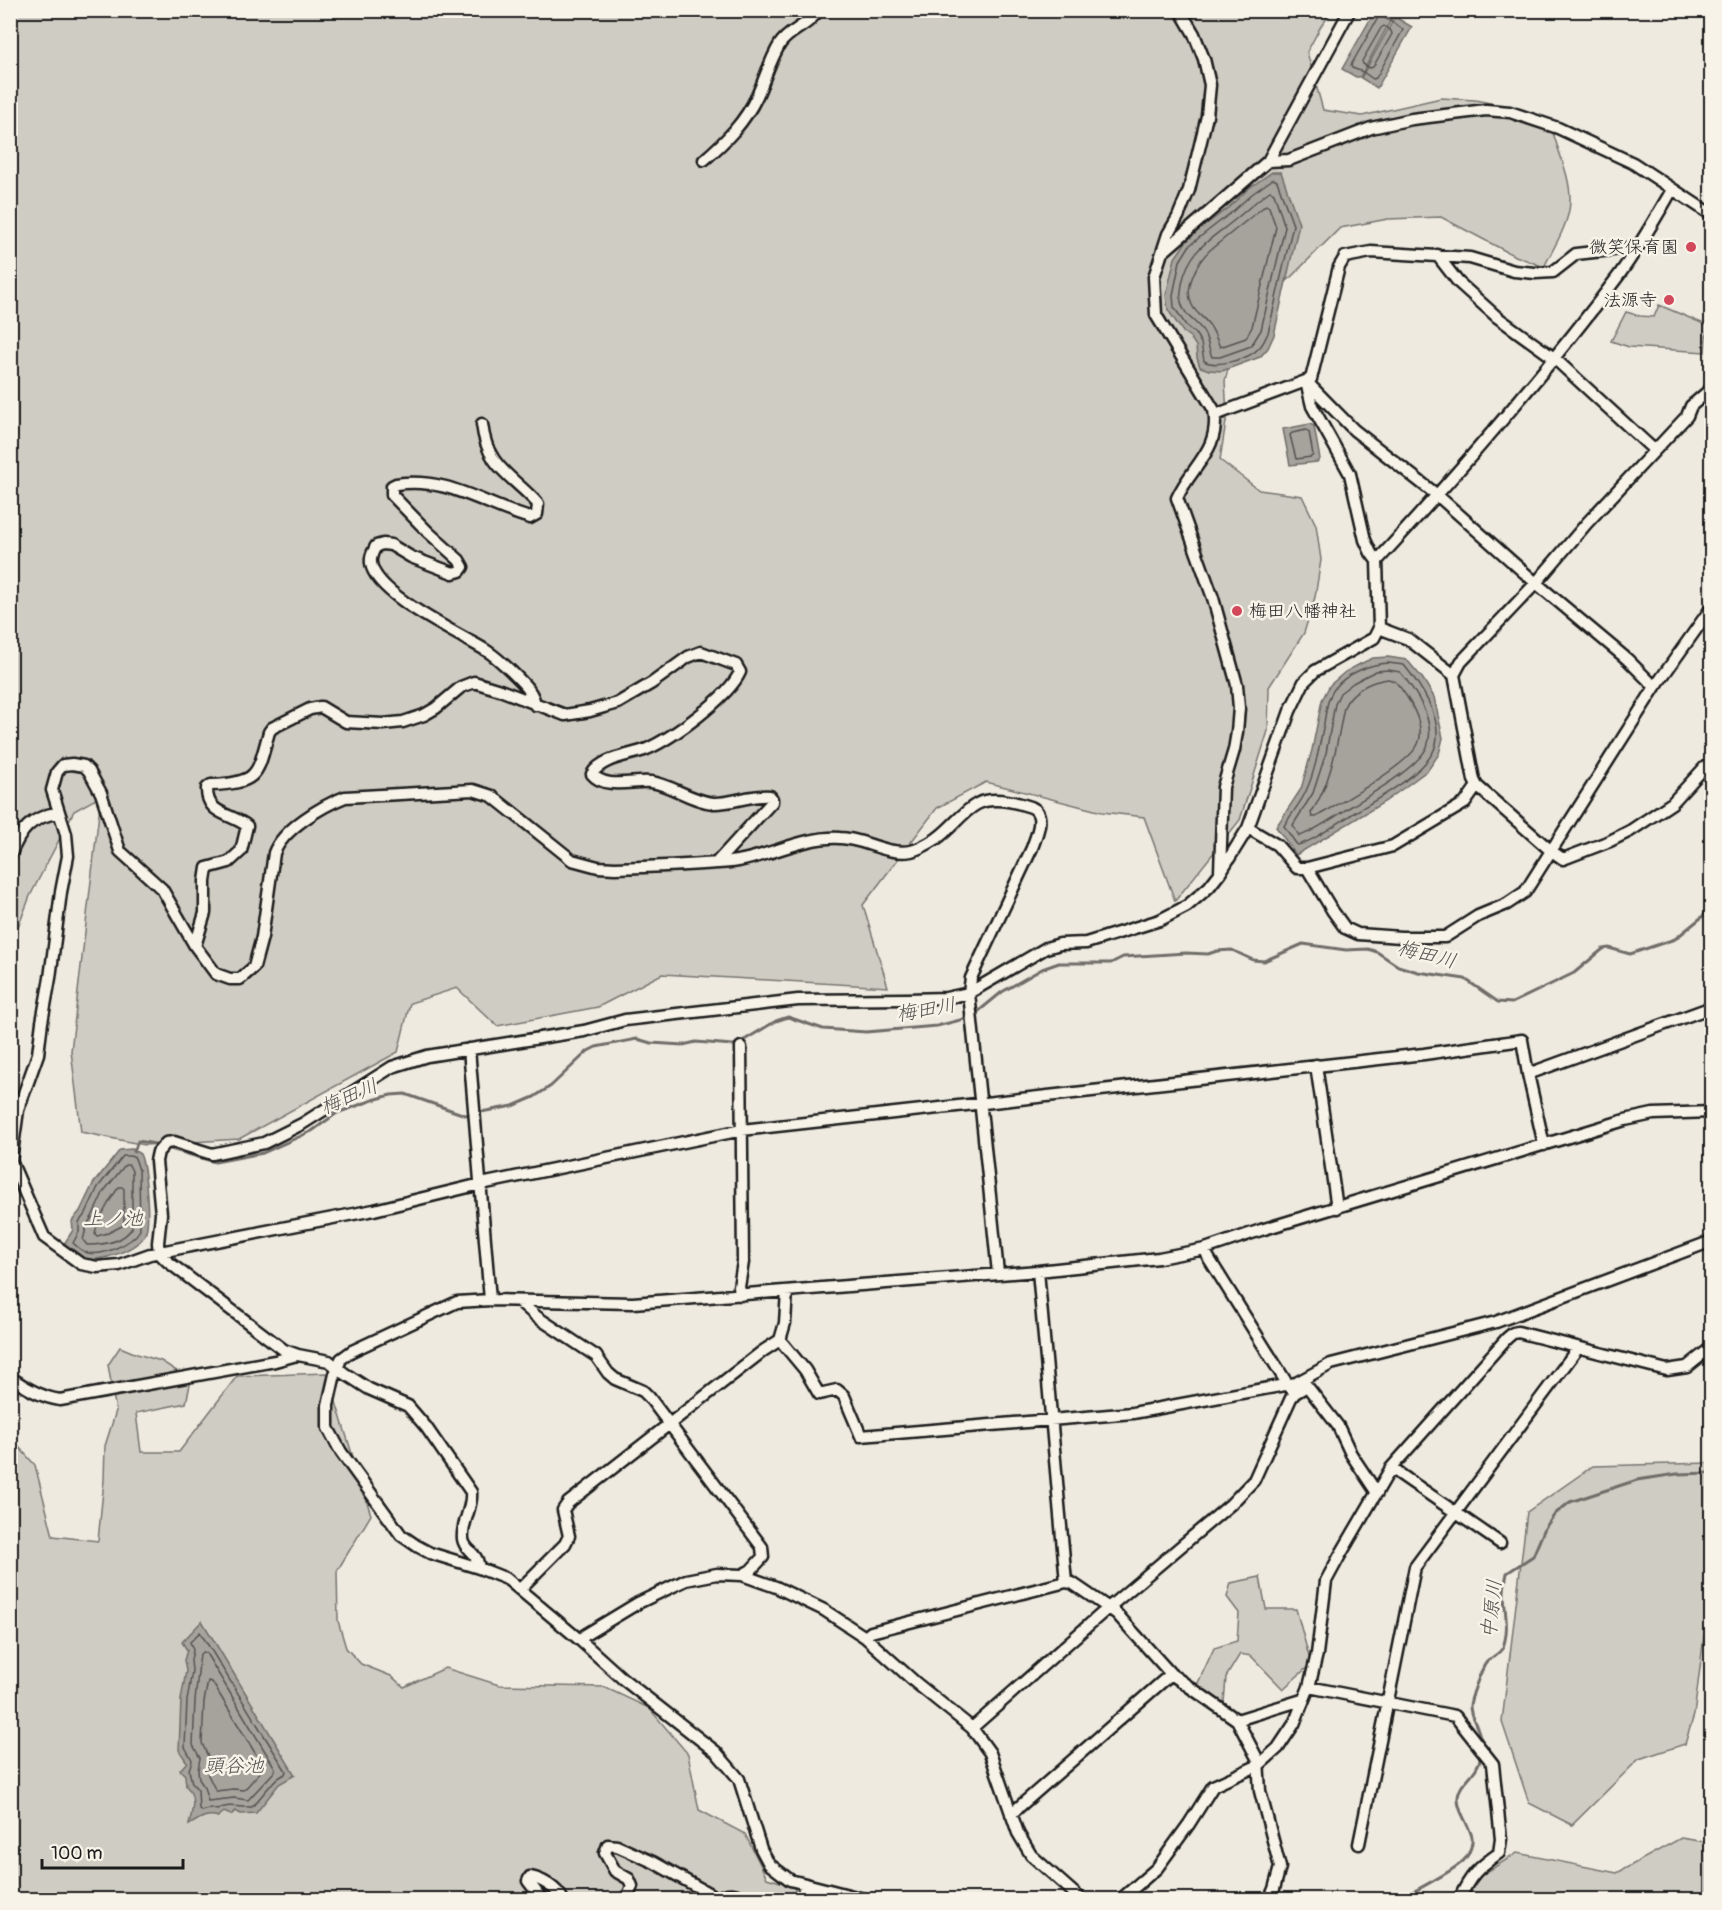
<svg xmlns="http://www.w3.org/2000/svg" width="1722" height="1910" font-family="Pangolin,'Klee One',sans-serif">
  <style>
    .green { fill: #cfccc3; stroke: #767470; stroke-width: 1.5 }
    .water { fill: #a6a39d; stroke: #6f6d69; stroke-width: 1.5 }
    .lines { fill: none; stroke-linecap: round; stroke-linejoin: round }
    .shore { stroke: #535250; stroke-width: 1.5 }
    .stream { stroke: #6f6d69; stroke-width: 3 }
    .minor-casing { stroke: #1c1c1c; stroke-width: 15 }
    .minor { stroke: #f7f3e8; stroke-width: 10 }
    .poi-dot { fill: #d1495b; stroke: #f7f3e8; stroke-width: 2 }
    .labels { text-anchor: middle; stroke-width: 5; stroke-linejoin: round; paint-order: stroke }
    .poi-label { font-size: 18px; fill: #1c1c1c; stroke: #f7f3e8; text-anchor: end }
    .water-label { font-size: 20px; font-style: italic; fill: #535250; stroke: #f7f3e8 }
  </style>
  <rect width="100%" height="100%" fill="#eeeae0"/>
  <filter id="ink" filterUnits="userSpaceOnUse"><feTurbulence type="fractalNoise" baseFrequency=".0167" numOctaves="2"/><feDisplacementMap in="SourceGraphic" scale="12" xChannelSelector="R" yChannelSelector="G"/><feConvolveMatrix kernelMatrix="1 2 1 2 8 2 1 2 1" color-interpolation-filters="sRGB"/></filter>
  <g filter="url(#ink)">
    <path class="green" d="M 11,11 L 1333,11 L 1321,26 L 1307,52 L 1323,110 L 1362,116 L 1441,98 L 1475,100 L 1515,108 L 1552,129 C 1558,152 1571,177 1570,202 C 1569,224 1554,247 1544,267 L 1513,255 L 1441,217 L 1388,219 L 1340,228 L 1276,292 L 1234,346 L 1225,381 L 1227,415 L 1220,460 L 1259,490 L 1302,496 L 1316,525 L 1321,560 L 1315,597 L 1304,633 L 1269,687 L 1268,731 L 1240,820 L 1175,901 L 1144,817 L 1102,812 L 986,782 L 937,808 L 863,905 L 888,987 L 662,974 L 598,1007 L 497,1026 L 457,988 L 410,1003 L 398,1052 L 239,1139 L 145,1145 L 81,1132 L 71,1051 L 101,796 L 74,811 L 30,896 L 17,930 L 11,960 Z
      M 1659,305 L 1711,327 L 1706,337 L 1705,352 L 1629,347 L 1611,341 L 1626,312 L 1640,316 L 1654,317 Z
      M 120,1347 L 137,1354 L 161,1361 L 191,1380 L 186,1403 L 136,1413 L 141,1452 L 179,1452 L 237,1376 L 327,1373 L 371,1515 L 337,1571 L 338,1621 L 346,1648 L 361,1664 L 391,1676 L 404,1687 L 445,1668 L 499,1685 L 604,1687 L 649,1708 L 688,1754 L 699,1810 L 745,1834 L 767,1878 L 794,1886 L 797,1899 L 11,1899 L 10,1437 L 35,1465 L 53,1536 L 98,1541 L 104,1480 L 105,1446 L 116,1411 L 108,1365 Z
      M 1711,1463 L 1711,1609 L 1704,1636 L 1694,1715 L 1685,1744 L 1639,1759 L 1572,1825 L 1529,1803 L 1502,1722 L 1527,1512 L 1593,1466 Z
      M 1260,1577 L 1266,1609 L 1296,1609 L 1311,1664 L 1283,1689 L 1251,1656 L 1240,1654 L 1226,1677 L 1224,1703 L 1210,1697 L 1197,1685 L 1214,1648 L 1237,1641 L 1239,1613 L 1227,1597 L 1231,1583 Z
      M 1681,1838 L 1711,1843 L 1711,1899 L 1442,1900 L 1517,1853 L 1617,1873 Z"/>
    <path class="water" d="M 1375,11 L 1384,11 L 1393,16 L 1360,77 L 1356,77 L 1342,69 Z
      M 1395,17 L 1412,27 L 1377,88 L 1361,78 Z
      M 1272,172 L 1281,172 L 1299,224 L 1274,335 L 1268,348 L 1260,357 L 1222,371 L 1209,370 L 1200,367 L 1197,358 L 1196,346 L 1190,337 L 1183,332 L 1168,310 L 1166,295 L 1175,258 L 1186,242 L 1196,232 L 1228,208 L 1248,189 Z
      M 1310,424 L 1314,426 L 1320,459 L 1317,462 L 1290,465 L 1283,429 Z
      M 1388,657 L 1407,660 L 1423,679 L 1434,697 L 1443,738 L 1439,754 L 1428,770 L 1386,801 L 1296,855 L 1276,827 L 1301,789 L 1312,750 L 1322,700 L 1330,685 L 1345,672 L 1360,664 L 1373,658 Z
      M 132,1149 L 140,1154 C 146,1167 150,1219 146,1232 C 141,1249 98,1264 83,1258 C 76,1256 70,1248 64,1244 L 73,1230 L 72,1221 L 80,1211 L 93,1184 L 120,1150 Z
      M 202,1621 L 295,1775 L 279,1784 L 256,1813 L 241,1814 L 235,1811 L 231,1815 L 224,1812 L 218,1817 C 207,1813 199,1819 189,1825 C 192,1811 197,1797 186,1786 L 185,1775 L 180,1770 L 187,1762 L 179,1750 L 181,1700 L 186,1671 L 184,1660 L 187,1650 L 182,1642 Z"/>
    <g class="lines">
      <path class="shore" d="M 1379,16 L 1382,16 L 1401,28 L 1403,30 L 1376,78 L 1373,79 L 1363,72 L 1352,68 L 1351,65 Z
        M 1384,26 L 1391,31 L 1392,34 L 1373,67 L 1370,68 L 1363,64 L 1362,61 L 1381,28 Z
        M 1273,179 L 1277,181 L 1293,225 L 1268,333 C 1265,339 1263,345 1258,349 C 1249,359 1216,368 1204,361 L 1201,343 L 1195,333 L 1187,327 L 1174,307 L 1173,295 L 1180,261 L 1190,245 L 1200,237 L 1232,212 L 1252,194 Z
        M 1270,191 L 1274,193 L 1285,227 L 1261,330 L 1251,346 L 1220,357 L 1212,357 C 1208,349 1209,341 1203,331 C 1196,321 1184,316 1181,302 C 1180,296 1181,290 1182,284 C 1189,248 1212,239 1237,218 C 1248,209 1258,199 1270,191 Z
        M 1266,205 L 1269,207 L 1276,227 L 1252,327 L 1246,338 L 1220,347 C 1217,341 1215,333 1210,326 C 1205,318 1196,314 1192,305 C 1183,288 1198,261 1210,250 Z
        M 1306,430 L 1309,432 L 1313,455 L 1311,457 L 1296,459 L 1290,435 L 1292,433 Z
        M 1388,663 L 1404,665 C 1421,686 1447,724 1433,752 C 1421,775 1379,798 1357,811 C 1342,820 1313,842 1297,845 L 1284,826 C 1291,814 1301,803 1306,791 C 1315,772 1319,748 1323,728 C 1326,715 1326,699 1335,688 C 1347,673 1370,664 1388,663 Z
        M 1388,670 L 1400,672 C 1415,690 1437,722 1427,747 C 1418,767 1374,792 1355,804 C 1341,812 1314,832 1299,836 L 1293,825 L 1313,793 L 1326,753 L 1335,704 L 1340,693 L 1353,683 L 1366,676 L 1376,671 Z
        M 1388,679 L 1395,681 C 1407,695 1427,725 1418,744 C 1409,765 1338,804 1316,817 L 1312,817 L 1311,813 C 1332,782 1337,743 1344,707 C 1351,691 1370,681 1388,679 Z
        M 123,1156 L 130,1156 L 135,1158 L 139,1170 L 140,1230 C 132,1244 100,1258 85,1252 C 81,1250 76,1246 73,1243 L 79,1232 L 79,1222 L 86,1213 L 98,1187 Z
        M 125,1165 L 129,1165 L 132,1171 L 132,1228 C 123,1242 102,1245 87,1245 L 83,1240 L 87,1225 L 92,1217 L 104,1191 Z
        M 119,1187 L 122,1187 L 124,1189 L 124,1225 L 108,1233 L 97,1236 L 95,1234 C 96,1223 112,1196 119,1187 Z
        M 200,1632 L 286,1771 L 285,1774 L 275,1780 L 252,1807 C 240,1808 228,1803 217,1810 L 211,1808 L 202,1811 L 199,1809 L 198,1790 L 192,1783 L 189,1770 L 192,1760 L 185,1747 L 187,1701 L 192,1671 L 191,1660 L 193,1650 L 190,1642 Z
        M 203,1652 L 206,1653 L 275,1768 L 275,1771 L 248,1800 L 234,1798 L 208,1801 L 204,1787 L 199,1779 L 198,1770 L 200,1758 L 193,1745 L 195,1701 L 200,1654 Z
        M 208,1681 L 212,1682 L 263,1766 L 263,1769 L 244,1790 L 233,1789 L 216,1791 L 208,1775 L 209,1759 L 202,1743 L 204,1702 Z"/>
      <path class="stream" d="M 974,1015 L 1002,992 L 1042,969 L 1059,963 L 1111,963 L 1123,957 L 1186,953 L 1208,954 L 1217,951 L 1232,950 L 1253,960 L 1264,961 L 1303,944 L 1346,950 L 1368,949 L 1377,952 L 1398,966 L 1418,972 L 1465,979 L 1498,1002 L 1512,1003 L 1574,973 L 1603,949 L 1609,948 L 1630,954 L 1675,939 L 1702,917 L 1712,904
        M 167,1148 L 215,1162 L 263,1153 L 312,1131 L 337,1113 L 373,1100 L 391,1095 L 405,1094 L 465,1115 L 513,1106 L 534,1097 L 551,1086 L 588,1051 L 596,1047 L 637,1039 L 651,1043 L 683,1045 L 696,1042 L 733,1045 L 746,1039 L 776,1021 L 788,1017 L 823,1029 L 866,1032 L 937,1026 L 968,1018
        M 134,1152 L 138,1141 L 161,1145
        M 1481,1744 C 1481,1728 1470,1720 1470,1706 C 1470,1699 1482,1668 1486,1663 C 1491,1657 1500,1654 1503,1647 C 1510,1628 1504,1610 1504,1592 C 1504,1586 1506,1579 1507,1573 L 1533,1556 L 1545,1528 L 1555,1514 L 1570,1502 L 1637,1480 L 1677,1474 L 1712,1473
        M 1398,1900 C 1414,1891 1455,1871 1465,1859 C 1470,1853 1473,1843 1472,1837 C 1469,1824 1457,1811 1458,1797 C 1459,1781 1479,1775 1481,1754"/>
      <defs>
        <path id="minor" d="M 1180,10 L 1194,34 L 1204,59 L 1210,85 L 1207,116 L 1189,190 L 1178,217 L 1168,234 L 1154,277 L 1156,315 L 1214,410 C 1221,450 1191,466 1177,498 L 1213,598 L 1237,685 L 1239,708 L 1237,732 L 1234,750 L 1223,787 L 1220,872
          M 704,160 C 726,141 745,122 757,96 C 765,79 770,60 780,44 C 789,30 809,26 818,10
          M 1268,161 L 1289,160 L 1371,128 L 1412,119 L 1486,110 L 1510,112 L 1558,128 L 1633,163 L 1712,215
          M 1163,252 L 1268,161 L 1350,10
          M 1437,255 L 1458,282 L 1497,317 L 1554,358 L 1654,450
          M 1306,381 L 1354,430 L 1437,495 L 1536,583 L 1627,659 L 1655,687
          M 1712,388 L 1691,406 L 1687,416 L 1587,523 L 1536,583 L 1461,662 L 1454,675 L 1474,780 L 1477,786 L 1550,850 L 1563,859 L 1610,841 L 1630,831 L 1672,803 L 1705,767 L 1712,767
          M 1215,415 L 1311,379 L 1339,267 L 1345,257 L 1371,252 L 1470,258 L 1514,271 L 1535,273 L 1553,272 L 1576,254 L 1638,247
          M 482,424 C 487,468 511,474 538,504 L 537,514 L 530,518 C 484,505 447,476 396,484 L 392,486 L 392,495 L 428,532 L 459,560 L 463,567 L 460,571 L 453,573 L 411,557 L 391,545 L 383,544 L 376,546 C 373,552 370,556 371,563 C 375,595 460,634 487,651 C 498,658 508,668 518,678 C 525,685 534,694 535,705
          M 1377,561 C 1461,470 1544,375 1619,275 C 1638,249 1655,219 1672,190
          M 1379,628 L 1408,639 L 1454,675
          M 1248,828 L 1277,845 L 1297,868 L 1307,868 L 1393,846 L 1465,803 L 1477,786
          M 10,856 C 21,829 30,818 59,812
          M 1307,868 L 1332,910 L 1345,928 L 1358,934 L 1401,937 L 1445,937 L 1478,916 L 1507,904 L 1525,892 L 1655,687 L 1712,607
          M 195,946 L 205,913 L 205,881 L 207,868 L 229,862 L 241,851 L 247,826 C 231,813 206,815 207,788 L 211,785 C 260,783 257,774 269,732 L 272,728 L 310,709 L 321,707 L 346,722 L 383,724 L 403,722 L 424,715 L 436,708 L 461,687 L 474,682 L 500,690 L 565,715 L 590,711 L 618,703 L 652,683 L 688,657 L 701,652 L 736,665 L 740,672 C 729,697 672,738 647,749 C 630,756 602,757 592,774 C 605,790 634,780 651,782 C 672,785 691,801 713,803 C 732,804 751,794 770,796 L 772,799 L 772,802 L 716,863
          M 469,1049 L 490,1300
          M 1316,1065 L 1337,1208
          M 1528,1074 L 1712,1007
          M 1205,1249 L 1208,1257 L 1288,1385 L 1295,1393 L 1307,1386 L 1338,1426 L 1351,1454 L 1377,1493
          M 1038,1271 L 1066,1582
          M 998,1273 L 969,993 L 971,978 L 1032,848 C 1036,836 1047,814 1031,807 C 1016,802 992,796 977,804 C 962,812 951,829 936,839 C 928,844 920,849 911,851 C 888,856 863,838 840,838 C 805,836 772,855 738,861 C 726,863 714,863 702,864 C 673,866 644,867 615,868 L 598,867 L 572,860 L 492,796 L 473,790 L 345,797 C 322,806 283,829 274,853 L 262,937 L 254,967 L 240,979 L 230,979 L 216,974 L 195,946 L 162,889 L 120,851 L 101,793 L 89,771 L 84,766 L 72,764 L 63,765 L 57,772 L 52,790 L 66,834 L 68,856 L 61,892 L 50,978 L 42,1022 L 38,1054 L 18,1110 L 11,1161 L 44,1237 L 81,1264 L 97,1267 L 119,1265 L 150,1254 L 374,1210 L 481,1184 L 742,1130 L 1424,1054 L 1522,1040 L 1528,1074 L 1544,1145
          M 741,1295 L 739,1287 L 743,1262 L 741,1047
          M 520,1302 L 537,1317 L 596,1356 L 608,1373 L 615,1379 L 643,1391 L 649,1397 L 762,1547 L 763,1557 L 751,1570 L 742,1575
          M 780,1340 L 805,1370 L 819,1394 L 837,1390 L 844,1396 L 861,1436 L 1133,1413 L 1296,1383 L 1331,1364 L 1496,1322 L 1712,1241
          M 10,1377 C 26,1388 41,1397 60,1400 L 275,1361 L 297,1355
          M 1391,1468 L 1500,1543
          M 479,1568 C 478,1564 478,1561 476,1558 C 472,1551 464,1548 463,1539 C 461,1523 473,1508 471,1492 L 426,1427 L 408,1406 L 369,1389 L 344,1373 L 329,1361 L 298,1355 L 284,1350 L 167,1261 L 159,1253 L 158,1243 L 161,1214 L 156,1161 L 158,1152 L 166,1143 L 174,1142 L 212,1154 L 264,1143 L 302,1124 L 392,1067 L 427,1056 L 584,1031 L 625,1020 L 798,1000 L 907,999 L 946,998 L 969,993 L 1046,948 L 1060,944 L 1086,943 L 1160,920 L 1187,906 L 1209,887 L 1220,873 L 1248,828 L 1290,711 L 1304,682 L 1315,671 L 1374,638 L 1379,628 L 1377,561 L 1371,553 L 1365,540 L 1350,474 L 1312,406 L 1306,381
          M 520,1589 L 565,1544 L 569,1536 L 563,1510 L 568,1503 L 763,1351 L 780,1340 L 785,1323 L 787,1291
          M 865,1637 L 871,1632 L 1066,1582 L 1072,1583 L 1116,1613 L 1171,1674 L 1237,1720 L 1258,1760 L 1260,1791 L 1280,1867 L 1274,1889 L 1269,1900
          M 581,1641 L 585,1635 L 638,1603 L 686,1580 L 717,1574 L 742,1575 L 776,1587 L 824,1610 L 865,1637 L 916,1683 L 972,1728 L 990,1753 L 1018,1833 L 1031,1855 L 1082,1900
          M 1309,1687 L 1455,1716 L 1493,1764 L 1501,1839 L 1499,1853 C 1478,1868 1470,1875 1459,1900
          M 1237,1720 L 1302,1700
          M 972,1728 L 1108,1608 L 1231,1504 L 1254,1480 L 1291,1398 L 1295,1393
          M 1011,1814 L 1171,1674
          M 1359,1844 L 1415,1567 L 1578,1348
          M 803,1884 L 806,1900
          M 540,1900 L 538,1894 L 528,1881 L 530,1877 C 542,1879 557,1888 563,1900
          M 627,1900 L 632,1886 L 629,1879 L 615,1871 L 605,1853 L 608,1845 L 617,1846 L 653,1862 L 717,1898 C 728,1892 736,1892 746,1900
          M 868,1900 L 790,1880 L 769,1864 L 761,1849 L 739,1779 L 716,1752 L 623,1679 L 581,1641 L 507,1579 L 479,1568 L 430,1553 L 417,1546 L 401,1535 L 341,1452 L 328,1428 L 328,1405 L 335,1374 L 341,1359 L 352,1351 L 457,1302 L 490,1300 L 633,1303 L 1038,1271 L 1159,1258 L 1205,1249 L 1261,1230 L 1625,1120 L 1653,1114 L 1712,1112
          M 1120,1900 L 1157,1868 L 1189,1824 L 1213,1786 L 1259,1765 L 1278,1748 L 1294,1724 L 1309,1687 L 1317,1654 L 1326,1581 L 1339,1557 L 1391,1468 L 1507,1338 L 1513,1333 L 1518,1332 L 1667,1370 L 1687,1367 L 1712,1347"/>
      </defs>
      <use href="#minor" class="minor-casing"/>
      <use href="#minor" class="minor"/>
    </g>
  </g>
  <g class="poi-dot">
    <circle cx="1691" cy="247" r="6"/>
    <circle cx="1669" cy="300" r="6"/>
    <circle cx="1237" cy="611" r="6"/>
  </g>
  <g class="labels">
    <g class="poi-label">
      <text x="1679" y="253">微笑保育園</text>
      <text x="1657" y="306">法源寺</text>
      <text x="1249" y="617" text-anchor="start">梅田八幡神社</text>
    </g>
    <g class="water-label">
      <text transform="translate(1427 954) rotate(14)" y="7">梅田川</text>
      <text transform="translate(926 1009) rotate(-10)" y="7">梅田川</text>
      <text transform="translate(349 1096) rotate(-23)" y="7">梅田川</text>
      <text x="113" y="1225">上ノ池</text>
      <text transform="translate(1491 1609) rotate(-84)" y="7">中原川</text>
      <text x="234" y="1772">頭谷池</text>
    </g>
  </g>
  <rect width="1722" height="1910" fill="none" stroke="#f7f3e8" stroke-width="36"/>
  <rect x="18" y="18" width="1686" height="1874" fill="none" stroke="#1c1c1c" stroke-width="2" filter="url(#ink)"/>
  <path d="M42 1859v9h141v-9" fill="none" stroke="#1c1c1c" stroke-width="3"/>
  <text x="51" y="1859" font-size="18" fill="#1c1c1c" stroke="#f7f3e8" stroke-width="4.5" paint-order="stroke">100 m</text>
</svg>
